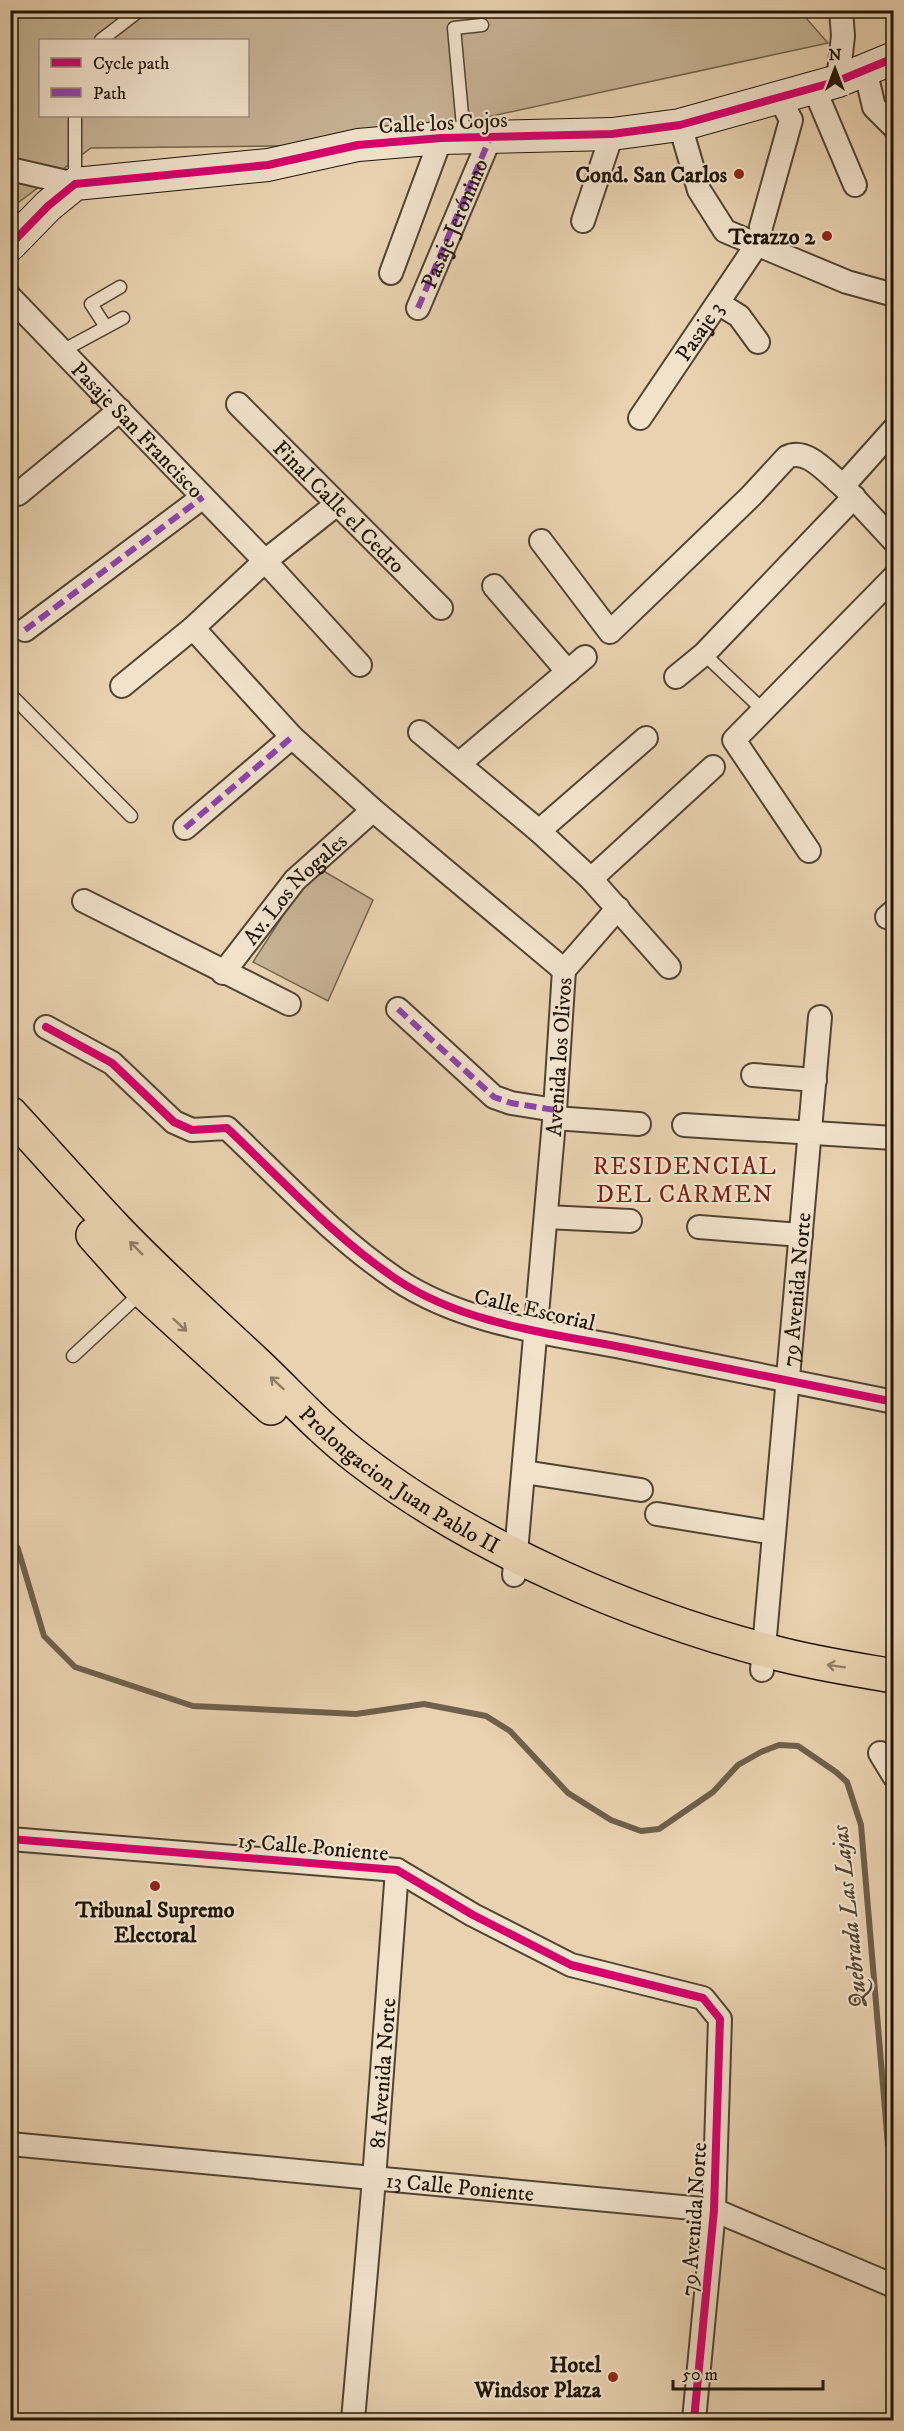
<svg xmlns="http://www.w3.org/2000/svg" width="904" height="2431" font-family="'IM FELL DW Pica',serif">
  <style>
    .green { fill: #c6b294; stroke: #72644e; stroke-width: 1.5; fill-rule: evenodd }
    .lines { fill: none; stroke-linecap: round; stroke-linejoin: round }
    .stream { stroke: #6e604b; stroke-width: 6 }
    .lane-casing { stroke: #514433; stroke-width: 15 }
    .street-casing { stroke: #514433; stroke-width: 26 }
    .secondary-casing { stroke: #1e1509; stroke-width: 34 }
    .primary-casing { stroke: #1e1509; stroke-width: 36 }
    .lane { stroke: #f1e2cc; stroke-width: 12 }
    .street { stroke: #f1e2cc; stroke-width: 22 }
    .secondary { stroke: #f1e2cc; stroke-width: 32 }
    .primary { stroke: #e9d2b0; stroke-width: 33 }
    .quiet { stroke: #8e44ad; stroke-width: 6; stroke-dasharray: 12 6; stroke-linecap: butt }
    .cycleway-casing { stroke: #f1e2cc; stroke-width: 11 }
    .cycleway { stroke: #d6006c; stroke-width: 8 }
    .oneway { stroke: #8e7d65 }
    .poi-dot { fill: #8f2418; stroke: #f1e2cc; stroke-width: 2 }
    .labels { text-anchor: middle; stroke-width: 4.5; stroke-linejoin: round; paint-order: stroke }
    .street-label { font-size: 22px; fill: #1e1509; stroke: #f1e2cc }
    .poi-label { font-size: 22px; font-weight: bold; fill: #1e1509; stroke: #f1e2cc; text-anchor: end }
    .neighbourhood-label { font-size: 24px; letter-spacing: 1.5px; fill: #7a1f14; stroke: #f1e2cc }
    .water-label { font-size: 24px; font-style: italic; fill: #544735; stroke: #f1e2cc }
  </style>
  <rect width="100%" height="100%" fill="#e9d2b0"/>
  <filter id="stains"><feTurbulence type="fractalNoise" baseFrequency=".00333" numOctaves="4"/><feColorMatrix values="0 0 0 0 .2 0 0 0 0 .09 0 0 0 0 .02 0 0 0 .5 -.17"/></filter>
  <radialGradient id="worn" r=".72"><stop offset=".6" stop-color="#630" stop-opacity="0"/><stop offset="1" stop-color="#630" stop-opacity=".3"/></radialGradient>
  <path class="green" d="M 799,10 L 828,43 L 358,145 L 91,148 L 11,208 L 11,11 ZM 40,40 L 248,40 L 248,116 L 40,116 Z
    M 315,866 L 373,900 L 328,1001 L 253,962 Z"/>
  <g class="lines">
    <path class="stream" d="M 10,1535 L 18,1549 L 44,1636 L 75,1667 L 193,1706 L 356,1714 L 424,1704 L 486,1716 L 510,1731 L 568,1793 L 611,1820 L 641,1831 L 659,1829 L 713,1792 L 738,1765 L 761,1752 L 779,1745 L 798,1746 L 836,1772 L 847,1782 L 861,1825 L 888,2145 L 894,2160"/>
    <defs>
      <path id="lane" d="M 101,40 L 140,10
        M 75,116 L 75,183
        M 464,137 L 454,28 L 482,25
        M 106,327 L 91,304 L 120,287
        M 62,351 L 123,318
        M 704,654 L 763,710
        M 10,694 L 131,816
        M 73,1356 L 143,1291"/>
      <g id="street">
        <path d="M 865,69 L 874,107 L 894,127"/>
        <path d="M 838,81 L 843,36 L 841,10"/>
        <path d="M 814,88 L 855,185"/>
        <path d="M 680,125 L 699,190 L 725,231 L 847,282 L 894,295"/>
        <path d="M 10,169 L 75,184"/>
        <path d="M 583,221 L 612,134"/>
        <path d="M 761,227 L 791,120 L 779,97"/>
        <path d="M 391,273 L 441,138"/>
        <path id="s1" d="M 10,297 L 265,561 L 360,665"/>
        <path d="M 718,303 L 739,316 L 758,342"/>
        <path id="s2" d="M 418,308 L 490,138"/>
        <path id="s3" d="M 238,404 L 441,608"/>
        <path id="s4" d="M 640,418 L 756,246"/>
        <path d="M 894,429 L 843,486 L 894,541"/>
        <path d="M 18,494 L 120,410"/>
        <path d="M 541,541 L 610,632 L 751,496 L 787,457 C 807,447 828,474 843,486"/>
        <path d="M 494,586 L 568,672"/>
        <path d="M 193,628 L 292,737 L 373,810 L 564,970"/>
        <path d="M 25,630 L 203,497"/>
        <path d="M 676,677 L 704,654 L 854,497"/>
        <path d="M 122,686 L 193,628 L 265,561 L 337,504"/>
        <path d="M 420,732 L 539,831 L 591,879 L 669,967"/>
        <path d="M 460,763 L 585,657"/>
        <path d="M 185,828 L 292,737"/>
        <path d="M 539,831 L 646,738"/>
        <path d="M 809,851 L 734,740 L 894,577"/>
        <path d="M 591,879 L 713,767"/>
        <path d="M 84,901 L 289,1004"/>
        <path d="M 887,917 L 894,911"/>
        <path d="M 564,970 L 618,908"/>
        <path id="s5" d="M 223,973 L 295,880 L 373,810"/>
        <path d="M 398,1009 L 494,1097 L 511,1103 L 555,1110"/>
        <path d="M 46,1027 L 112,1063 L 174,1122 L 192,1130 L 227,1128 C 281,1179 334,1237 396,1279 C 463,1324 549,1333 626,1348 C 715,1366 804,1384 894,1402"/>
        <path d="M 753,1075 L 815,1080"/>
        <path d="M 554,1118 L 639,1124"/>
        <path d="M 684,1125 L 894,1138"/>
        <path d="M 546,1217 L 630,1221"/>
        <path d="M 699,1227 L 801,1235"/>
        <path d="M 524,1472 L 641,1490"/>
        <path d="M 657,1514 L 774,1533"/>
        <path id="s6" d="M 514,1575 L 555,1110 L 564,970"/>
        <path id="s7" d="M 762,1670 L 820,1017"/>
        <path d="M 880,1753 L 894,1776"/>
        <path d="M 10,1839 L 397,1870 L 473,1915 L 571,1965 L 703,1998 L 720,2019 L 714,2210 L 694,2420"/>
        <path id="s8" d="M 10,2144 L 714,2210 L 894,2286"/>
        <path id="s9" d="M 353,2420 L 374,2179 L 397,1870"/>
      </g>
      <path id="secondary" d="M 10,245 L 48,206 L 75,184 L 268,165 L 358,145 L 441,138 L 612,134 L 680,125 L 838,81 L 894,58"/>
      <g id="primary">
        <path id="s10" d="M 10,1113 C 46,1152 80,1191 116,1229 C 161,1276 209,1319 256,1363 C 290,1395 322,1431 359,1459 C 473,1547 633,1616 772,1652 C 812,1663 853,1669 894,1676"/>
        <path d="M 93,1235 L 143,1291 L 271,1408"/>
      </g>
    </defs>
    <use href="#lane" class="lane-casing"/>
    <use href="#street" class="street-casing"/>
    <use href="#secondary" class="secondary-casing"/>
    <use href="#primary" class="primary-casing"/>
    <use href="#lane" class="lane"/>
    <use href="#street" class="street"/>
    <use href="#secondary" class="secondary"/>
    <use href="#primary" class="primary"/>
    <path class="quiet" d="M 418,308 L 490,138
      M 25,630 L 203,497
      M 185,828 L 292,737
      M 398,1009 L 494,1097 L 511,1103 L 555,1110"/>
    <defs>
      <path id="cycleway" d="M 10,245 L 48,206 L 75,184 L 268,165 L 358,145 L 441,138 L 612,134 L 680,125 L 838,81 L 894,58
        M 46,1027 L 112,1063 L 174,1122 L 192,1130 L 227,1128 C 281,1179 334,1237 396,1279 C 463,1324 549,1333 626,1348 C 715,1366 804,1384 894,1402
        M 10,1839 L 397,1870 L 473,1915 L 571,1965 L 703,1998 L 720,2019 L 714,2210 L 694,2420"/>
    </defs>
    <use href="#cycleway" class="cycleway-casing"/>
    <use href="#cycleway" class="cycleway"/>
  </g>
  <defs><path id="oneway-shaft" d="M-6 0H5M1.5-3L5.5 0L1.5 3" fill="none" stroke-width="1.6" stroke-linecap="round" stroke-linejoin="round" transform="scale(1.5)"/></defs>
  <g class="oneway">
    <use href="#oneway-shaft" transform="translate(136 1248) rotate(-135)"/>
    <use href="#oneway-shaft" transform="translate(180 1325) rotate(43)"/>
    <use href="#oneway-shaft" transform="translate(277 1383) rotate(-137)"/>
    <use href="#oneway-shaft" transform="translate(836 1666) rotate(-171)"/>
  </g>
  <g class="poi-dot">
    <circle cx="739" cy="174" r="6"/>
    <circle cx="827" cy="236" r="6"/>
    <circle cx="155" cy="1886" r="6"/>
    <circle cx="613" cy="2377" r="6"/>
  </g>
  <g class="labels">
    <g class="street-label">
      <text transform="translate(443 122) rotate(-3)" y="8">Calle los Cojos</text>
      <text dy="8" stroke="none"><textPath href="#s2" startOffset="92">Pasaje Jerónimo</textPath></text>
      <text dy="8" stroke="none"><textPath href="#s4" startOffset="105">Pasaje 3</textPath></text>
      <text dy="8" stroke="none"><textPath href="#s1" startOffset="184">Pasaje San Francisco</textPath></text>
      <text dy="8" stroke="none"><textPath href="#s3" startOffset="144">Final Calle el Cedro</textPath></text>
      <text dy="8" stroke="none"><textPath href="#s5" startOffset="111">Av. Los Nogales</textPath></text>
      <text dy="8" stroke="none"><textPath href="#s6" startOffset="520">Avenida los Olivos</textPath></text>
      <text dy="8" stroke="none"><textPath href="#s7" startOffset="382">79 Avenida Norte</textPath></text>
      <text transform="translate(535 1309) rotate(13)" y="8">Calle Escorial</text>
      <text dy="8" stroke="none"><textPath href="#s10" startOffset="537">Prolongacion Juan Pablo II</textPath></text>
      <text transform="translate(313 1846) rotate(5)" y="8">15 Calle Poniente</text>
      <text dy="8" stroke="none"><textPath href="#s9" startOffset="348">81 Avenida Norte</textPath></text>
      <text dy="8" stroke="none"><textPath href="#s8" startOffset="452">13 Calle Poniente</textPath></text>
      <text transform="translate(693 2219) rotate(-86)" y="8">79 Avenida Norte</text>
    </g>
    <g class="poi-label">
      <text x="727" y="182">Cond. San Carlos</text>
      <text x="815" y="244">Terazzo 2</text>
      <text x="155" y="1917" text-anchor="middle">Tribunal Supremo<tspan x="155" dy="25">Electoral</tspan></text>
      <text x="601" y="2372">Hotel<tspan x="601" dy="25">Windsor Plaza</tspan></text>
    </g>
    <g class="neighbourhood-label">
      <text x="685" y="1174">RESIDENCIAL<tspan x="685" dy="28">DEL CARMEN</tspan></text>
    </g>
    <g class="water-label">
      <text transform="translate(849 1917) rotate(-96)" y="8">Quebrada Las Lajas</text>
    </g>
  </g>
  <rect width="904" height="2431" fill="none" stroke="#e9d2b0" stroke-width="36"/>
  <rect x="12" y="12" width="880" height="2407" fill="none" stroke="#1e1509" stroke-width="3"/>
  <rect x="18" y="18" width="868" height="2395" fill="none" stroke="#1e1509" stroke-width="1.5"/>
  <rect x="39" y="39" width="210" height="78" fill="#f1e2cc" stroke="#9d907e" stroke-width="1.5"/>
  <rect x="51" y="58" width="30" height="9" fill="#d6006c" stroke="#9d907e" stroke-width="1.5"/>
  <text x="93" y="69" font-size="18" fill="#1e1509">Cycle path</text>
  <rect x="51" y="88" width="30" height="9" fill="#8e44ad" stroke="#9d907e" stroke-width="1.5"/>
  <text x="93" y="99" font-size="18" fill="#1e1509">Path</text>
  <g transform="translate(835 69)" stroke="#f1e2cc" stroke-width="4.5" paint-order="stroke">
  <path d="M0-4.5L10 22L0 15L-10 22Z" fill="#1e1509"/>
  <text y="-9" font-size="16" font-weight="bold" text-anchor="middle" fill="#1e1509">N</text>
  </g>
  <path d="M673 2380v9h150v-9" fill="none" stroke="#1e1509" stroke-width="3"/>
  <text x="682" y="2380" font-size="18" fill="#1e1509" stroke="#f1e2cc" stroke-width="4.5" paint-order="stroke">50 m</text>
  <rect width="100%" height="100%" filter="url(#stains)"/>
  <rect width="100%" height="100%" fill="url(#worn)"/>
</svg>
